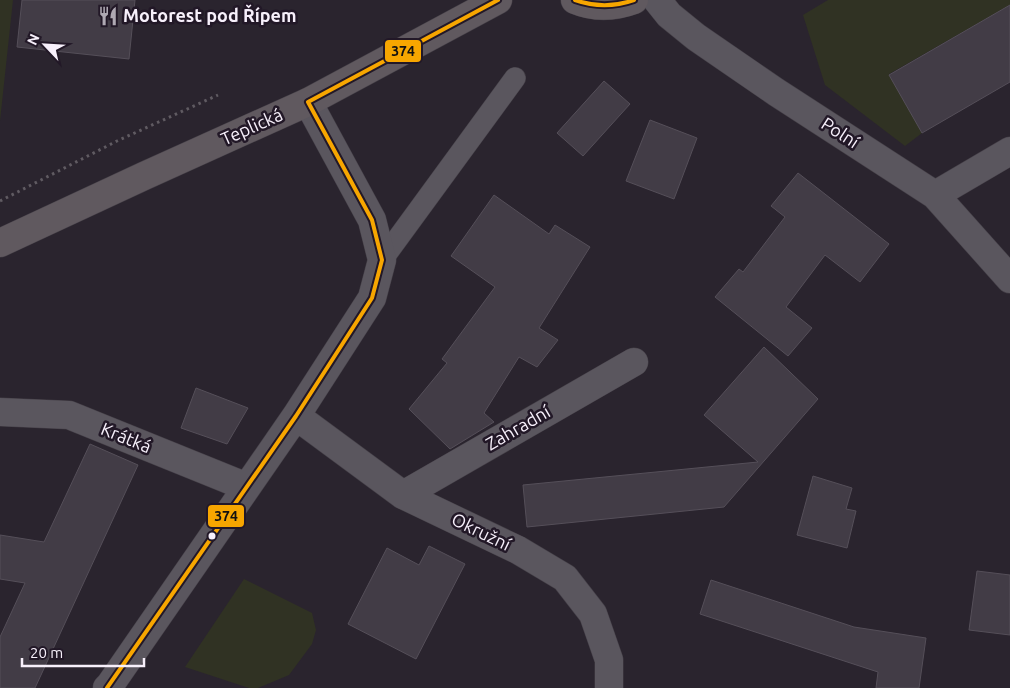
<svg xmlns="http://www.w3.org/2000/svg" width="1010" height="688" font-family="Ubuntu,sans-serif">
  <style>
    .green { fill: #303223 }
    .building { fill: #423c46; stroke: #554f59 }
    .lines { fill: none; stroke-linecap: round; stroke-linejoin: round }
    .service-casing { stroke: #443f47; stroke-width: 22 }
    .minor-casing { stroke: #443f47; stroke-width: 29 }
    .secondary-casing { stroke: #443f47; stroke-width: 29 }
    .path { stroke: #605b62; stroke-width: 3; stroke-dasharray: 2.5 4; stroke-linecap: butt }
    .service { stroke: #5a565e; stroke-width: 21 }
    .minor { stroke: #5a565e; stroke-width: 28 }
    .secondary { stroke: #60595f; stroke-width: 28 }
    .bus-1-casing { stroke: #221827; stroke-width: 8 }
    .bus-1 { stroke: #f7a600; stroke-width: 4 }
    .bus-dot { fill: #f7f0fb; stroke: #221827; stroke-width: 2 }
    .labels { text-anchor: middle; stroke-width: 5; stroke-linejoin: round; paint-order: stroke }
    .poi-label { font-size: 18px; font-weight: bold; fill: #f7f0fb; stroke: #221827; text-anchor: start }
    .street-label { font-size: 18px; fill: #f7f0fb; stroke: #221827 }
    .line-badge { stroke: #221827; stroke-width: 2 }
    .pale-badge-label { font-size: 14px; text-anchor: middle; font-weight: bold; fill: #111 }
  </style>
  <rect width="100%" height="100%" fill="#2a242e"/>
  <path class="green" d="M 0,0 L 13,0 L 0,121 Z
    M 828,0 L 1010,0 L 1010,5 L 889,74 L 922,133 L 905,146 L 825,85 L 803,15 Z
    M 244,579 L 312,613 L 316,630 L 312,644 L 289,675 L 258,688 L 249,688 L 185,667 Z"/>
  <path class="building" d="M 22,0 L 135,0 L 129,59 L 17,47 Z
    M 1010,5 L 1010,82 L 922,133 L 889,75 Z
    M 604,81 L 630,104 L 583,156 L 557,133 Z
    M 650,120 L 697,138 L 674,199 L 626,181 Z
    M 798,173 L 889,244 L 860,282 L 825,255 L 786,307 L 812,328 L 788,356 L 715,297 L 739,269 L 743,272 L 785,217 L 771,206 Z
    M 494,195 L 549,234 L 555,225 L 590,247 L 539,328 L 558,340 L 537,367 L 519,357 L 484,413 L 494,422 L 450,449 L 409,409 L 447,363 L 442,359 L 495,287 L 451,256 Z
    M 764,347 L 818,399 L 724,507 L 527,527 L 523,485 L 758,462 L 704,415 Z
    M 196,388 L 248,408 L 227,444 L 181,428 Z
    M 90,444 L 138,465 L 35,688 L 0,688 L 0,637 L 25,583 L 0,579 L 0,535 L 44,542 Z
    M 813,476 L 852,488 L 846,509 L 856,511 L 847,548 L 797,535 Z
    M 429,546 L 465,564 L 416,659 L 348,624 L 387,548 L 419,565 Z
    M 977,571 L 1010,575 L 1010,635 L 969,630 Z
    M 711,580 L 854,627 L 926,638 L 919,688 L 876,688 L 878,672 L 700,614 Z"/>
  <g class="lines">
    <defs>
      <path id="service" d="M 382,260 L 515,78"/>
      <path id="minor" d="M 657,0 L 669,15 L 696,37 L 776,92 L 935,195 L 1010,279
        M 935,195 L 1010,151
        M 0,412 L 69,415 L 247,487
        M 296,416 L 403,495 L 518,550 L 565,578 L 593,614 L 609,660 L 609,688
        M 403,495 L 634,362
        M 107,688 L 110,685 L 296,416 L 372,298 L 382,260 L 372,220 L 308,102"/>
      <path id="secondary" d="M 575,0 C 594,8 615,7 634,0
        M 0,243 L 144,176 L 308,102 L 498,0"/>
    </defs>
    <use href="#service" class="service-casing"/>
    <use href="#minor" class="minor-casing"/>
    <use href="#secondary" class="secondary-casing"/>
    <path class="path" d="M 0,201 L 117,141 L 218,95"/>
    <use href="#service" class="service"/>
    <use href="#minor" class="minor"/>
    <use href="#secondary" class="secondary"/>
    <defs>
      <path id="bus-1" d="M 575,0 C 595,7 614,7 634,0
        M 308,102 L 498,0
        M 107,688 L 296,416 L 372,298 L 382,260 L 372,220 L 308,102"/>
    </defs>
    <use href="#bus-1" class="bus-1-casing"/>
    <use href="#bus-1" class="bus-1"/>
  </g>
  <defs>
    <symbol id="restaurant-bare" viewBox="-9 -9 18 18"><path d="M-5-6h1v4h1v-4h1v4h1v-4h1v5L-1.5 .5V6h-2V.5L-5-1ZM5-6V6H3V1.5H1.5Q1.5-4 5-6Z" fill="#afa9b3" stroke="#221827" stroke-width="2.5" paint-order="stroke"/></symbol>
  </defs>
  <g fill-rule="evenodd">
    <use href="#restaurant-bare" x="94" y="2" width="28" height="28"/>
  </g>
  <circle class="bus-dot" cx="212" cy="536" r="4.5"/>
  <g class="labels">
    <g class="poi-label">
      <text x="123" y="22">Motorest pod Řípem</text>
    </g>
    <g class="street-label">
      <text transform="translate(252 127) rotate(-24)" y="6">Teplická</text>
      <text transform="translate(840 133) rotate(33)" y="6">Polní</text>
      <text transform="translate(518 428) rotate(-30)" y="6">Zahradní</text>
      <text transform="translate(126 438) rotate(22)" y="6">Krátká</text>
      <text transform="translate(481 532) rotate(26)" y="6">Okružní</text>
    </g>
  </g>
  <g class="line-badge">
    <rect x="384" y="39" width="38" height="24" rx="5" fill="#f7a600"/>
    <rect x="207" y="504" width="38" height="24" rx="5" fill="#f7a600"/>
  </g>
  <g class="pale-badge-label">
    <text x="403" y="56">374</text>
    <text x="226" y="521">374</text>
  </g>
  <g transform="translate(45 45) rotate(295)" stroke="#221827" stroke-width="4" paint-order="stroke">
  <path d="M0-4L9 19L0 12L-9 19Z" fill="#f7f0fb"/>
  <text y="-8" font-size="14" font-weight="bold" text-anchor="middle" fill="#f7f0fb">N</text>
  </g>
  <path d="M22 658v8h122v-8" fill="none" stroke="#f7f0fb" stroke-width="2.5"/>
  <text x="30" y="658" font-size="15" fill="#f7f0fb" stroke="#221827" stroke-width="4" paint-order="stroke">20 m</text>
</svg>
